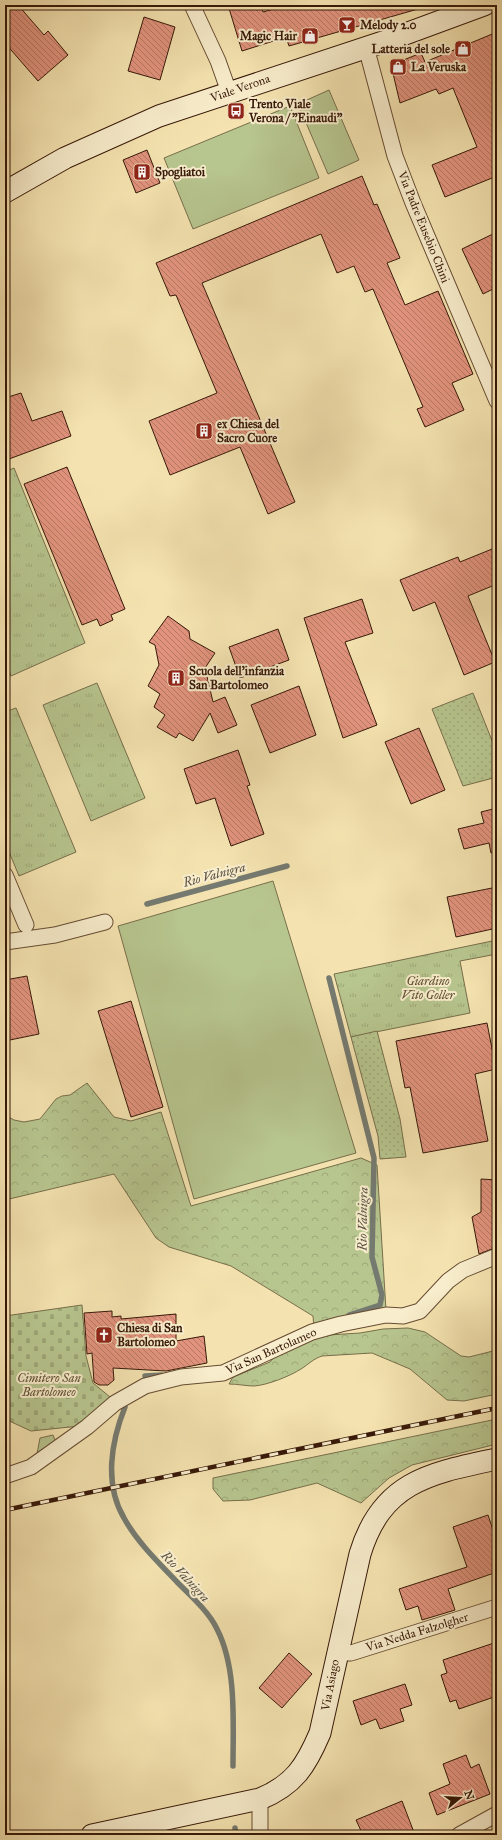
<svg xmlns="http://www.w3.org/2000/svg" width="502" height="1840" font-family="'IM FELL Great Primer',serif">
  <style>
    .grass { fill: url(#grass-tufts); stroke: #776e4b }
    .forest { fill: url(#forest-crowns); stroke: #776e4b }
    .cemetery { fill: url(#cemetery-stones); stroke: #776e4b }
    .garden { fill: url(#garden-dots); stroke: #776e4b }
    .pitch { fill: #b7c58e; stroke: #776e4b }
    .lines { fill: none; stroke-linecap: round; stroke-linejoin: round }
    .stream { stroke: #757a70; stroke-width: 5.5 }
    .building { fill: url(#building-back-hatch); stroke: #371808 }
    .minor-casing { stroke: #664b32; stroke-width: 17 }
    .secondary-casing { stroke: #371808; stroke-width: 23 }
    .minor { stroke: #f8edcc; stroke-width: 15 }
    .secondary { stroke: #f8edcc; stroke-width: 21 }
    .rail-casing { stroke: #371808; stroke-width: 4.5 }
    .rail { stroke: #f8edcc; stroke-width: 3; stroke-dasharray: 9; stroke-linecap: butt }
    .labels { text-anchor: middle; stroke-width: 4; stroke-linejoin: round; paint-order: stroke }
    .poi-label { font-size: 12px; font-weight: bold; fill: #371808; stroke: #f8edcc; text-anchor: start }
    .street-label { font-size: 12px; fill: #371808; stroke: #f8edcc }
    .park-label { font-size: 12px; font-style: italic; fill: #5d4c30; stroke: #f8edcc }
    .water-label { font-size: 13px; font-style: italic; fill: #5b5145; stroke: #f8edcc }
  </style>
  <defs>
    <pattern id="grass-tufts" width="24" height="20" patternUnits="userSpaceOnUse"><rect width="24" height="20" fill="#b7c58e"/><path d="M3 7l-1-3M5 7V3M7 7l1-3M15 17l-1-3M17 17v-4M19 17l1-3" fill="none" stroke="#9ea879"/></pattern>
    <pattern id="forest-crowns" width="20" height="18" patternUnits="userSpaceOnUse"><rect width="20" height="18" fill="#b7c58e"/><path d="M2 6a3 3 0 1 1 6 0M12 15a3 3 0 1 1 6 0" fill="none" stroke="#9ea879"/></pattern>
    <pattern id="cemetery-stones" width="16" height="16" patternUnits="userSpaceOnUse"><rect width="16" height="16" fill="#b7c58e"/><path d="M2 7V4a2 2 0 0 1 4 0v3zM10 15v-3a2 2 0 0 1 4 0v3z" fill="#9ea879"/></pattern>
    <pattern id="garden-dots" width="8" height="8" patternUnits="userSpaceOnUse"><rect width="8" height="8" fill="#b7c58e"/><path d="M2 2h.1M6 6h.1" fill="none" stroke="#9ea879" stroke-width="1.8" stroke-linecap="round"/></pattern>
    <pattern id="building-back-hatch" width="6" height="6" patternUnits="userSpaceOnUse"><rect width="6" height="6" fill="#e1937d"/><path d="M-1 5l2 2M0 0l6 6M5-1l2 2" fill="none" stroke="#b77764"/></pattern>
  </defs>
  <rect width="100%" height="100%" fill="#f4e3b0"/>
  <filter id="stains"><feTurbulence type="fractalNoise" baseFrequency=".005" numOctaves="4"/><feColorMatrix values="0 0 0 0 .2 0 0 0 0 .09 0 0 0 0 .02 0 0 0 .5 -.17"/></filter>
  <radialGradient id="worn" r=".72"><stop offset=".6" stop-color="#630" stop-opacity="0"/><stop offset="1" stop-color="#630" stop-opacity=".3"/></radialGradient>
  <path class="grass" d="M 14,468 L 85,643 L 11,676 L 5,660 L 5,472 Z
    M 97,683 L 145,798 L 91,821 L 43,705 Z
    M 16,708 L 76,852 L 19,876 L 5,842 L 5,712 Z
    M 497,940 L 497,954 L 460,961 L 470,1013 L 351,1037 L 334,974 Z
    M 53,1435 L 57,1445 L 36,1459 L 40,1438 Z"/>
  <path class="forest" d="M 87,1083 L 114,1117 L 131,1121 L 161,1112 L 191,1206 L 361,1158 L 377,1165 L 386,1310 L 314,1329 L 313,1316 L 231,1266 L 169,1247 L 156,1238 L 114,1174 L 5,1200 L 5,1115 L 14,1120 L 24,1122 L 40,1119 L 56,1099 L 62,1096 L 70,1095 Z
    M 408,1328 L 425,1332 L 461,1356 L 469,1357 L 497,1350 L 497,1394 L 464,1401 L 447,1400 L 410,1369 L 372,1353 L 322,1356 C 313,1359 309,1364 301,1369 C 290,1376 268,1385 254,1386 C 246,1386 238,1384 229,1384 L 233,1377 L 270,1362 L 275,1356 L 304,1342 L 328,1335 L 360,1333 L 383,1329 Z
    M 497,1419 L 497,1444 L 412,1465 L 389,1478 L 361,1503 L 317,1483 L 250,1500 L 223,1501 L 213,1489 L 213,1478 Z"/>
  <path class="cemetery" d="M 82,1305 L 86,1356 L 93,1383 L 110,1397 L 80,1426 L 31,1431 L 5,1419 L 5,1316 Z"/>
  <path class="garden" d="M 473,693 L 497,753 L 497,777 L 463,786 L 432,709 Z
    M 377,1031 L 400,1119 L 406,1157 L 380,1159 L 378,1136 L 351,1037 Z"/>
  <path class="pitch" d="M 329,90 L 359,160 L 328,174 L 298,104 Z
    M 290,106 L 319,178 L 193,229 L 164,158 Z
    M 273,881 L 356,1153 L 194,1199 L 118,926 Z"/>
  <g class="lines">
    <path class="stream" d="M 147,904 L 287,866
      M 329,978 L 374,1158 L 372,1257 L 382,1295 L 380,1305 L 349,1315
      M 145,1376 L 162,1375
      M 125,1407 C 111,1442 104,1484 124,1518 C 137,1542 159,1563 178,1583 C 191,1596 209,1612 217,1629 C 237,1668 233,1722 233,1766
      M 235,1828 L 236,1835"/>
  </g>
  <path class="building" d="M 5,5 L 18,5 L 44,35 L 48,31 L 68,55 L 38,81 L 5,43 Z
    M 228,5 L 261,5 L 263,12 L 288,5 L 418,5 L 418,9 L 289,46 L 286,37 L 242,51 Z
    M 144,17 L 175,27 L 160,80 L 128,71 Z
    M 497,32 L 497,176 L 445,197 L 432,165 L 477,147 L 453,88 L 439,94 L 436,89 L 400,103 L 391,65 L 421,53 L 425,62 Z
    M 147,150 L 160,183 L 136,193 L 123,160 Z
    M 362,176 L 374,205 L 377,204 L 400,258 L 387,263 L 405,305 L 438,291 L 473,374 L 452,383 L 464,410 L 425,427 L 417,409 L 423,407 L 373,289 L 365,292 L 354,266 L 337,273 L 321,234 L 202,283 L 295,502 L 268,514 L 240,447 L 170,475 L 149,421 L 217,393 L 176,295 L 170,296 L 156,263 Z
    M 497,232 L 497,287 L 483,294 L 462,249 Z
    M 21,393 L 32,421 L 62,411 L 71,436 L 9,459 L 5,448 L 5,398 Z
    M 67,467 L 125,609 L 111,615 L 113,620 L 100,626 L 97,619 L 82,625 L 24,484 Z
    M 497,547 L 497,584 L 468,596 L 495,662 L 464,675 L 435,602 L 413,611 L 400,580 L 458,557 L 460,562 Z
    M 362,599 L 373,633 L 345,642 L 377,725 L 343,738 L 304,618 Z
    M 168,616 L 189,631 L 190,639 L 215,653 L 205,668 L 213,702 L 225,697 L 237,725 L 218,733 L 210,713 L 193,741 L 179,733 L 176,738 L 157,727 L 165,715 L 154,707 L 160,694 L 148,686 L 159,665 L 155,645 L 149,642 Z
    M 278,629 L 289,660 L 240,678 L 229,647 Z
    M 299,686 L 316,735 L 270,753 L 251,705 Z
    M 419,728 L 445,790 L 411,804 L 385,742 Z
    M 238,750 L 250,785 L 247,786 L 264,834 L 231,846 L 215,798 L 196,804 L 184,769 Z
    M 497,808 L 497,853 L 491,853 L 489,843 L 464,849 L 458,829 L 484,823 L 481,812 Z
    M 492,888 L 497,913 L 497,928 L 456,937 L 447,897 Z
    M 27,976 L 39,1034 L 5,1041 L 5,980 Z
    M 131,1001 L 163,1107 L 131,1117 L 98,1011 Z
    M 487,1023 L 496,1069 L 475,1074 L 488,1141 L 423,1153 L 410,1087 L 405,1088 L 396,1041 Z
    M 481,1179 L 497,1180 L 497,1247 L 479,1254 L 472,1217 L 481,1212 Z
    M 112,1311 L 112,1317 L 121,1316 L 121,1319 L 176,1314 L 176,1341 L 204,1336 L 207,1363 L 166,1371 L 113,1368 L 114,1380 L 108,1385 L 99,1385 L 94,1382 L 92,1353 L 87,1354 L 84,1313 Z
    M 488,1515 L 497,1542 L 497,1572 L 448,1589 L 455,1610 L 422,1620 L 418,1606 L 406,1610 L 399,1589 L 467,1567 L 453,1527 Z
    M 497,1642 L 497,1696 L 459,1709 L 456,1700 L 450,1702 L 441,1675 L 447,1673 L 443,1660 Z
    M 289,1653 L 312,1674 L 282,1708 L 259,1688 Z
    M 405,1684 L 412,1705 L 400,1709 L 404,1721 L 380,1729 L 376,1719 L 361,1725 L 353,1701 Z
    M 466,1755 L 471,1768 L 479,1764 L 490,1794 L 437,1815 L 429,1793 L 450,1784 L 443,1764 Z
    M 402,1801 L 415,1835 L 363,1835 L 356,1820 Z"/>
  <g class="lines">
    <defs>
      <path id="minor" d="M 192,5 L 218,61 L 229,92
        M 366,47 L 395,156 L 413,203 L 497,401
        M 5,875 L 26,925
        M 5,942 L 55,935 L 105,922
        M 5,1476 L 31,1467 L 87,1427 L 115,1403 L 145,1386 L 181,1377 L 223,1373 L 312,1332 L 341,1324 L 386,1315 L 403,1316 L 420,1311 L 448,1281 L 463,1270 L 497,1256
        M 337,1653 L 351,1653 L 497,1607
        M 260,1799 L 260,1835
        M 459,1835 L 497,1814"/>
      <path id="secondary" d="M 5,192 L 65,158 L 159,116 L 389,40 L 484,5
        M 92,1835 L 260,1799 C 294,1785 306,1766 320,1733 L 360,1554 C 382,1481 431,1473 497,1459"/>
    </defs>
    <use href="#minor" class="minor-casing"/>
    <use href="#secondary" class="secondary-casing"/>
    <use href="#minor" class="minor"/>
    <use href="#secondary" class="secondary"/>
    <defs>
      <path id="rail" d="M 5,1510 L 497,1408"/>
    </defs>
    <use href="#rail" class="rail-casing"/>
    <use href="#rail" class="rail"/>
  </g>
  <defs>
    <symbol id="bar-square" viewBox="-11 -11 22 22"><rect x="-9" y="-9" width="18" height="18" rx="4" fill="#8f2418" stroke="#f8edcc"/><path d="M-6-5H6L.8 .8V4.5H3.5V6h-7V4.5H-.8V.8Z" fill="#fff"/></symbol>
    <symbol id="shop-square" viewBox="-11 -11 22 22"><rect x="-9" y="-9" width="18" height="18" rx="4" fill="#8f2418" stroke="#f8edcc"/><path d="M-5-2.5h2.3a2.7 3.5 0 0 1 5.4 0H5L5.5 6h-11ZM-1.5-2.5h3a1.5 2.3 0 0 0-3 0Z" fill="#fff"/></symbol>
    <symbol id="bus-square" viewBox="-11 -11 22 22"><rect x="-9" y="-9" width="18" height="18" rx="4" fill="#8f2418" stroke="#f8edcc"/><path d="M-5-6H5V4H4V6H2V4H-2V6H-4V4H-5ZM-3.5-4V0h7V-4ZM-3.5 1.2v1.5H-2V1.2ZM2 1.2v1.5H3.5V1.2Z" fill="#fff"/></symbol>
    <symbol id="building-square" viewBox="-11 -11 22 22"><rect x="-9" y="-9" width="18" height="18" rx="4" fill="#8f2418" stroke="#f8edcc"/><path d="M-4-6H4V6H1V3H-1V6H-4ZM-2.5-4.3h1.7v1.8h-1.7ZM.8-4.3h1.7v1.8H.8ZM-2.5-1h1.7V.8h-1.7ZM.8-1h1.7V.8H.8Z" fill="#fff"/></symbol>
    <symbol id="church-square" viewBox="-11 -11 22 22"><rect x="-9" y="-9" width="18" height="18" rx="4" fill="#8f2418" stroke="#f8edcc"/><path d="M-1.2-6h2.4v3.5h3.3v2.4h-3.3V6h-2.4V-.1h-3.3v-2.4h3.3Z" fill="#fff"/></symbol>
  </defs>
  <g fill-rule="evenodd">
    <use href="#bar-square" x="337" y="15" width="20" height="20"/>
    <use href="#shop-square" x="300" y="26" width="20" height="20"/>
    <use href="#shop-square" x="453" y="39" width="20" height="20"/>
    <use href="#shop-square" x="388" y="57" width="20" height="20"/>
    <use href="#bus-square" x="226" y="101" width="20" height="20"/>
    <use href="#building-square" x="132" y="162" width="20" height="20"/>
    <use href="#building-square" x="194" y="421" width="20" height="20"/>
    <use href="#building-square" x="166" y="668" width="20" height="20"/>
    <use href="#church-square" x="94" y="1325" width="20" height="20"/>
  </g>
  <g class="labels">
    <g class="poi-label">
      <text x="360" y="29">Melody 2.0</text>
      <text x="297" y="40" text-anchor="end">Magic Hair</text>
      <text x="450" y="53" text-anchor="end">Latteria del sole</text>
      <text x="411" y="71">La Veruska</text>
      <text x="249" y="108">Trento Viale<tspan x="249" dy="14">Verona / "Einaudi"</tspan></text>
      <text x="155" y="176">Spogliatoi</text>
      <text x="217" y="428">ex Chiesa del<tspan x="217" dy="14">Sacro Cuore</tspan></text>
      <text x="189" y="675">Scuola dell'infanzia<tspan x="189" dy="14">San Bartolomeo</tspan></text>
      <text x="117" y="1332">Chiesa di San<tspan x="117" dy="14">Bartolomeo</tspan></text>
    </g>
    <g class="street-label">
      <text transform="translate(240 88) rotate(-19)" y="4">Viale Verona</text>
      <text transform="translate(424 227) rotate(68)" y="4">Via Padre Eusebio Chini</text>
      <text transform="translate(271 1351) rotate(-24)" y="4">Via San Bartolameo</text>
      <text transform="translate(417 1632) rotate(-17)" y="4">Via Nedda Falzolgher</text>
      <text transform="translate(330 1685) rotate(-79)" y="4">Via Asiago</text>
    </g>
    <g class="park-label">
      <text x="428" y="985">Giardino<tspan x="428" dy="14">Vito Goller</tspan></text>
      <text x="49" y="1382">Cimitero San<tspan x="49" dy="14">Bartolomeo</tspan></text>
    </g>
    <g class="water-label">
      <text transform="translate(214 874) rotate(-15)" y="5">Rio Valnigra</text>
      <text transform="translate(362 1219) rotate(-89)" y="5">Rio Valnigra</text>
      <text transform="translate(186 1576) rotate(47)" y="5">Rio Valnigra</text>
    </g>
  </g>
  <rect width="502" height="1840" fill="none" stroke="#f4e3b0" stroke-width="20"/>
  <rect x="6" y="6" width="490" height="1828" fill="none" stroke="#371808" stroke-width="2"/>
  <rect x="10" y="10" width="482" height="1820" fill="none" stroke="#371808"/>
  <g transform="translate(460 1798) rotate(72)" stroke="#f8edcc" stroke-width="3" paint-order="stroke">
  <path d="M0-3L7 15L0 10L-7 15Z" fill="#371808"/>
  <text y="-6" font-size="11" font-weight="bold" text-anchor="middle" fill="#371808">N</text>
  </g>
  <rect width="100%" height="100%" filter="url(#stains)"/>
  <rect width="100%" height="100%" fill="url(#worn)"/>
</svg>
